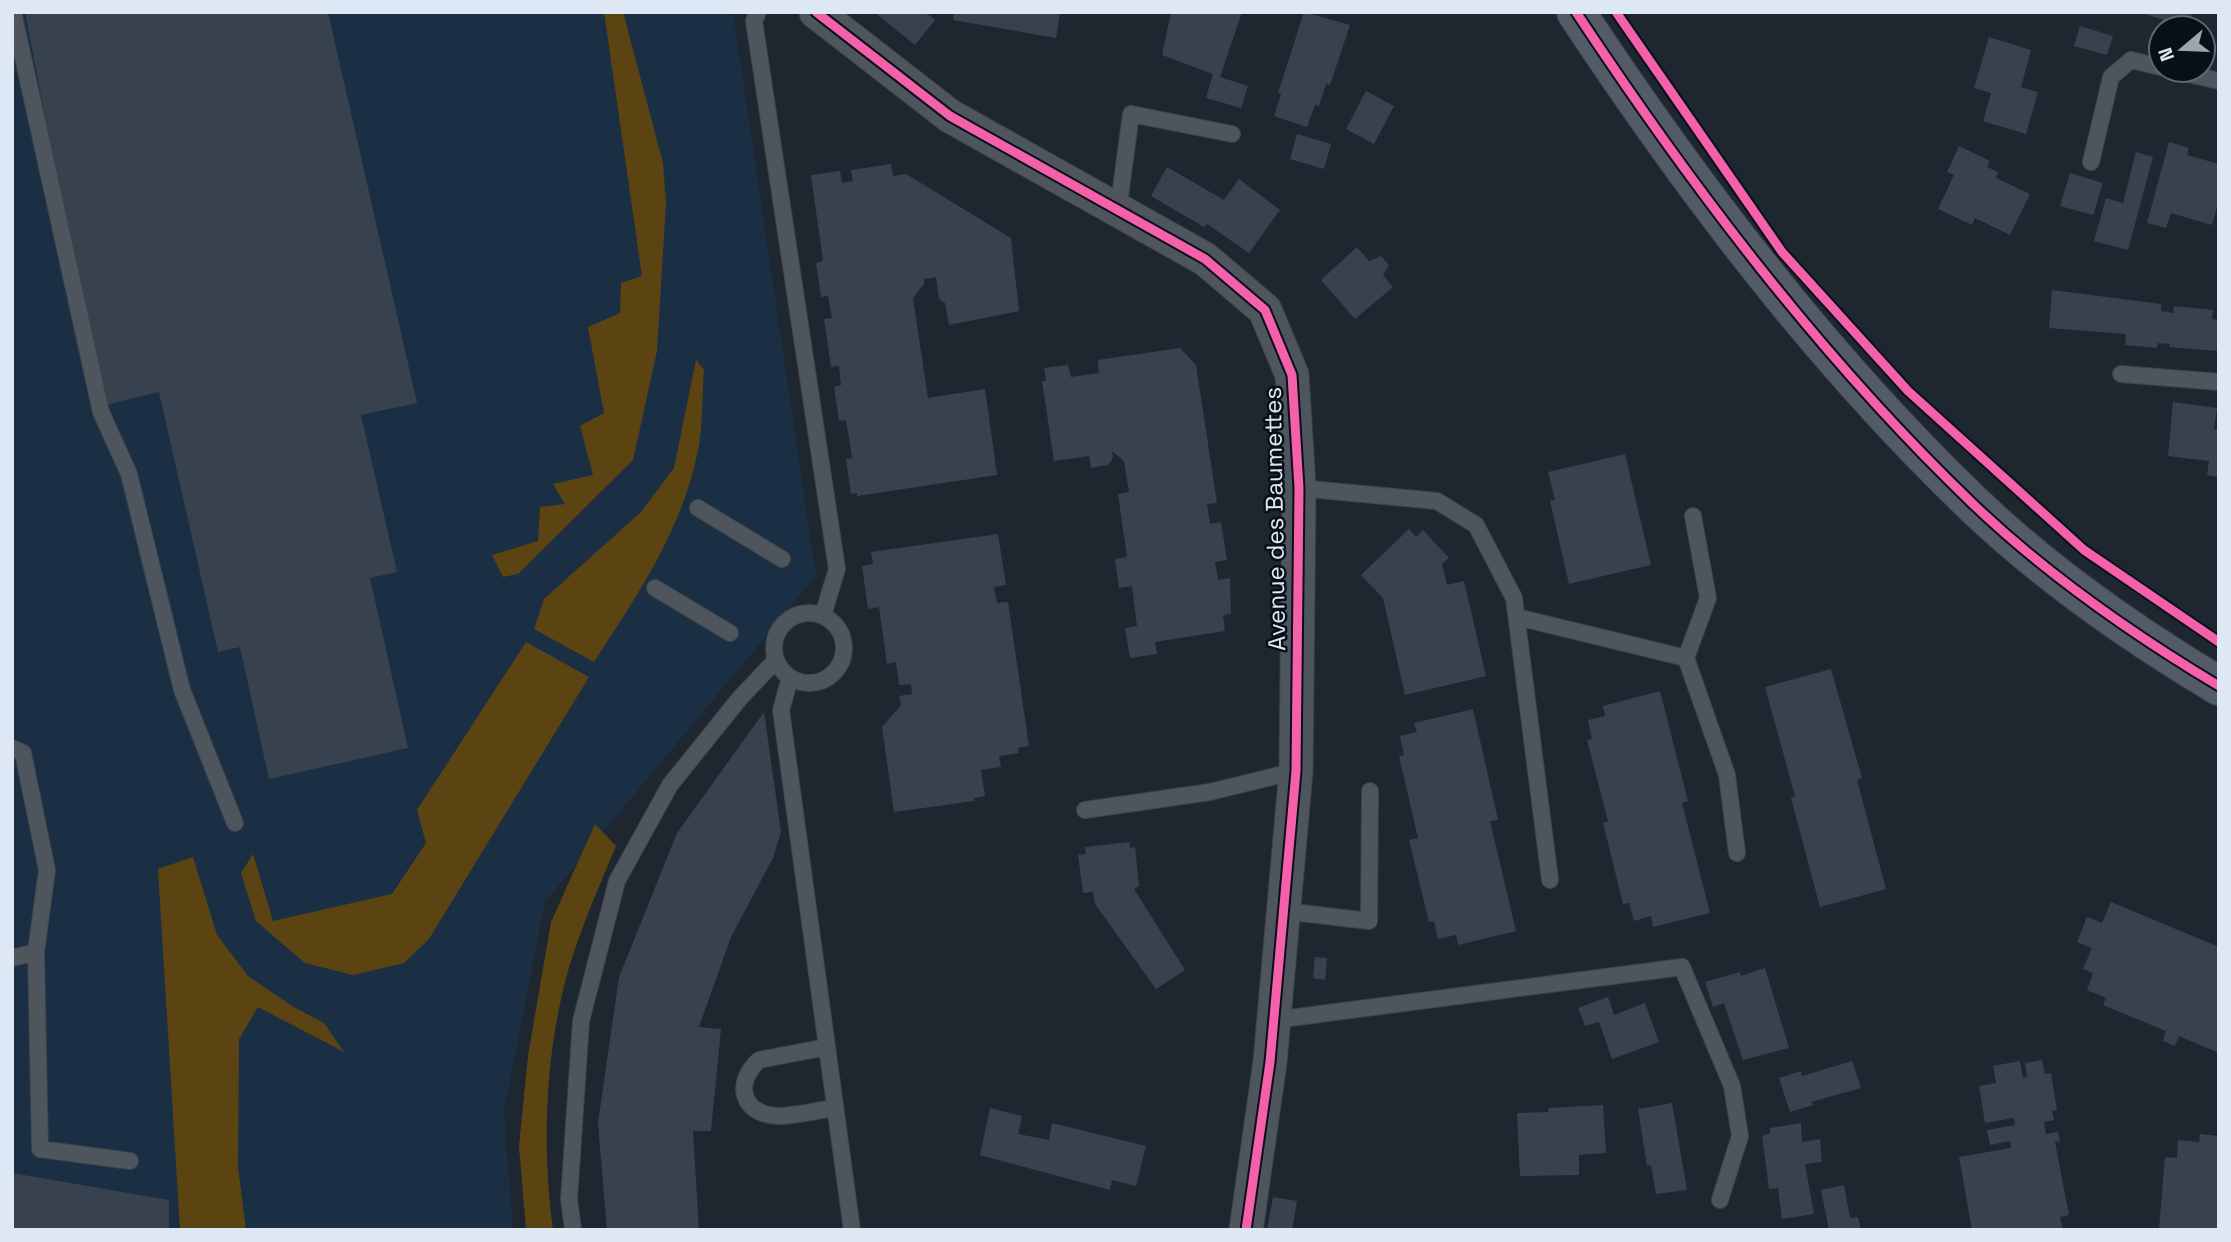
<svg xmlns="http://www.w3.org/2000/svg" width="2231" height="1242" font-family="'Space Grotesk',sans-serif">
  <style>
    .built { fill: #1b2f44 }
    .green { fill: #5b4412 }
    .building { fill: #37424e }
    .lines { fill: none; stroke-linecap: round; stroke-linejoin: round }
    .service-casing { stroke: #3c434c; stroke-width: 18 }
    .minor-casing { stroke: #3c434c; stroke-width: 35 }
    .secondary-casing { stroke: #3c434c; stroke-width: 40 }
    .service { stroke: #4f555d; stroke-width: 16 }
    .minor { stroke: #4f555d; stroke-width: 33 }
    .secondary { stroke: #535c66; stroke-width: 38 }
    .cycleway-casing { stroke: #080f17; stroke-width: 13 }
    .cycleway { stroke: #f560ab; stroke-width: 9 }
    .labels { text-anchor: middle; stroke-width: 5; stroke-linejoin: round; paint-order: stroke }
    .street-label { font-size: 24px; fill: #dee8f4; stroke: #080f17 }
  </style>
  <rect width="100%" height="100%" fill="#1e2730"/>
  <path class="built" d="M 12,12 L 733,12 L 816,576 L 545,902 L 504,1112 L 513,1230 L 12,1230 Z"/>
  <path class="green" d="M 604,12 L 623,12 L 663,163 L 666,203 L 657,351 L 633,460 L 518,574 L 503,577 L 492,555 L 538,541 L 540,507 L 565,504 L 553,484 L 593,475 L 580,426 L 604,413 L 588,327 L 620,313 L 621,283 L 642,276 Z
    M 696,360 L 704,370 C 702,396 703,425 698,451 C 681,532 638,594 594,662 L 534,629 L 544,599 L 641,512 L 674,468 Z
    M 526,642 L 589,677 L 429,939 L 404,963 L 353,975 L 305,963 L 256,921 L 241,873 L 253,854 L 273,921 L 392,894 L 426,843 L 417,810 Z
    M 595,824 L 616,846 C 597,892 576,938 564,986 C 545,1064 542,1150 553,1230 L 526,1230 L 519,1146 L 528,1056 L 551,922 Z
    M 193,857 L 217,935 L 248,976 L 292,1006 L 324,1023 L 344,1052 L 258,1007 L 239,1039 L 238,1167 L 246,1230 L 180,1230 L 158,869 Z"/>
  <path class="building" d="M 25,12 L 328,12 L 417,403 L 361,415 L 397,572 L 370,578 L 408,748 L 269,779 L 240,647 L 218,652 L 159,392 L 105,405 L 78,288 Z
    M 874,12 L 925,12 L 935,20 L 915,45 Z
    M 954,12 L 1060,12 L 1056,38 L 953,20 Z
    M 1171,12 L 1242,12 L 1220,77 L 1248,86 L 1241,108 L 1206,98 L 1213,74 L 1162,55 Z
    M 1304,12 L 1350,25 L 1330,85 L 1326,84 L 1319,106 L 1315,105 L 1307,127 L 1274,116 L 1281,94 L 1278,93 Z
    M 2139,12 L 2192,12 L 2188,28 Z
    M 2080,26 L 2113,36 L 2107,55 L 2074,46 Z
    M 1989,37 L 2031,50 L 2021,87 L 2038,92 L 2026,134 L 1983,121 L 1991,93 L 1974,88 Z
    M 1366,91 L 1394,106 L 1374,144 L 1346,129 Z
    M 1297,134 L 1331,144 L 1324,169 L 1290,159 Z
    M 2169,142 L 2189,148 L 2187,155 L 2219,164 L 2219,200 L 2212,225 L 2171,213 L 2166,228 L 2147,223 Z
    M 1959,146 L 1990,161 L 1987,167 L 1998,172 L 1996,178 L 2030,194 L 2010,235 L 1975,218 L 1972,225 L 1938,209 L 1954,175 L 1947,172 Z
    M 2136,152 L 2153,157 L 2128,250 L 2094,241 L 2106,198 L 2123,203 Z
    M 891,164 L 893,176 L 906,174 L 1011,238 L 1019,311 L 949,325 L 945,303 L 939,299 L 936,277 L 924,279 L 924,284 L 913,298 L 928,398 L 985,389 L 997,475 L 857,496 L 857,493 L 851,494 L 846,459 L 852,458 L 846,420 L 839,421 L 834,387 L 841,385 L 839,366 L 831,367 L 824,319 L 832,318 L 828,296 L 821,297 L 816,263 L 823,261 L 811,175 L 840,171 L 842,183 L 853,181 L 851,170 Z
    M 1167,167 L 1224,200 L 1239,179 L 1280,210 L 1249,253 L 1207,224 L 1204,227 L 1151,196 Z
    M 2070,173 L 2103,183 L 2093,215 L 2060,206 Z
    M 1357,247 L 1369,261 L 1381,256 L 1389,265 L 1383,275 L 1393,287 L 1355,319 L 1321,280 Z
    M 2052,290 L 2161,304 L 2161,311 L 2173,313 L 2174,306 L 2213,310 L 2212,319 L 2219,320 L 2219,351 L 2169,347 L 2170,344 L 2158,343 L 2157,348 L 2125,345 L 2126,334 L 2049,328 Z
    M 1180,348 L 1196,365 L 1217,503 L 1207,504 L 1210,524 L 1221,522 L 1227,560 L 1215,562 L 1218,580 L 1230,578 L 1231,614 L 1223,615 L 1225,631 L 1155,642 L 1157,654 L 1130,658 L 1125,628 L 1137,626 L 1132,586 L 1119,588 L 1115,559 L 1127,557 L 1118,494 L 1129,492 L 1124,461 L 1112,451 L 1113,458 L 1108,465 L 1091,468 L 1089,456 L 1054,461 L 1042,381 L 1046,381 L 1044,368 L 1068,365 L 1071,377 L 1099,373 L 1098,360 Z
    M 2173,402 L 2217,408 L 2214,429 L 2219,430 L 2219,477 L 2207,475 L 2209,461 L 2168,456 Z
    M 1625,454 L 1651,565 L 1569,584 L 1550,501 L 1555,500 L 1548,472 Z
    M 1409,529 L 1416,537 L 1423,530 L 1449,558 L 1442,564 L 1447,585 L 1464,581 L 1486,676 L 1405,695 L 1383,598 L 1361,575 Z
    M 998,534 L 1006,585 L 994,587 L 997,603 L 1008,602 L 1029,746 L 1018,748 L 1019,753 L 999,756 L 1001,767 L 981,770 L 985,796 L 974,798 L 974,801 L 894,812 L 882,727 L 901,705 L 899,696 L 912,694 L 911,684 L 899,685 L 896,662 L 887,664 L 879,607 L 868,609 L 862,566 L 873,564 L 871,552 Z
    M 1831,669 L 1862,778 L 1857,780 L 1886,889 L 1820,907 L 1791,798 L 1795,796 L 1765,687 Z
    M 1660,691 L 1688,801 L 1682,803 L 1710,913 L 1653,927 L 1651,916 L 1634,921 L 1629,903 L 1623,904 L 1603,823 L 1608,821 L 1587,740 L 1592,739 L 1588,720 L 1605,716 L 1603,706 Z
    M 1473,709 L 1498,820 L 1490,821 L 1516,931 L 1458,945 L 1456,935 L 1438,939 L 1434,921 L 1429,922 L 1409,840 L 1418,838 L 1399,756 L 1404,755 L 1400,736 L 1417,732 L 1414,723 Z
    M 764,712 L 781,832 L 773,858 L 731,937 L 699,1027 L 721,1029 L 711,1131 L 693,1131 L 699,1230 L 607,1230 L 598,1123 L 619,977 L 677,833 Z
    M 1129,842 L 1130,848 L 1135,847 L 1139,886 L 1134,889 L 1185,970 L 1156,989 L 1095,904 L 1093,892 L 1083,893 L 1078,855 L 1086,854 L 1085,847 Z
    M 2111,902 L 2219,947 L 2219,1053 L 2179,1036 L 2175,1046 L 2163,1041 L 2166,1031 L 2103,1005 L 2106,998 L 2087,990 L 2093,973 L 2083,969 L 2092,948 L 2077,942 L 2087,917 L 2102,923 Z
    M 1315,957 L 1327,958 L 1325,980 L 1313,978 Z
    M 1765,968 L 1789,1048 L 1743,1060 L 1724,1003 L 1713,1007 L 1705,982 L 1740,972 L 1741,976 Z
    M 1608,997 L 1614,1015 L 1645,1003 L 1659,1042 L 1612,1059 L 1599,1022 L 1585,1026 L 1578,1008 Z
    M 2042,1060 L 2045,1074 L 2051,1073 L 2057,1110 L 2052,1111 L 2054,1120 L 2044,1122 L 2046,1134 L 2058,1132 L 2060,1141 L 2055,1142 L 2069,1215 L 2060,1217 L 2063,1230 L 1972,1230 L 1959,1157 L 2011,1148 L 2010,1141 L 1990,1145 L 1987,1130 L 2015,1125 L 2014,1118 L 1985,1123 L 1979,1086 L 1996,1083 L 1993,1066 L 2020,1061 L 2023,1078 L 2027,1077 L 2025,1063 Z
    M 1852,1061 L 1861,1088 L 1811,1102 L 1813,1105 L 1790,1112 L 1779,1078 L 1801,1071 L 1802,1076 Z
    M 1672,1103 L 1687,1190 L 1656,1194 L 1651,1165 L 1647,1166 L 1638,1109 Z
    M 1603,1105 L 1606,1153 L 1579,1155 L 1579,1175 L 1520,1176 L 1517,1113 L 1548,1112 L 1549,1108 Z
    M 990,1108 L 1022,1116 L 1018,1134 L 1049,1140 L 1052,1123 L 1146,1146 L 1136,1186 L 1112,1180 L 1110,1190 L 980,1155 Z
    M 1801,1123 L 1802,1142 L 1820,1139 L 1822,1162 L 1805,1164 L 1814,1214 L 1782,1219 L 1778,1188 L 1769,1189 L 1762,1136 L 1770,1133 L 1770,1128 Z
    M 2200,1134 L 2219,1136 L 2219,1230 L 2159,1229 L 2165,1157 L 2177,1158 L 2178,1140 L 2199,1142 Z
    M 12,1173 L 169,1200 L 169,1230 L 12,1230 Z
    M 1844,1185 L 1850,1218 L 1858,1217 L 1861,1230 L 1829,1230 L 1821,1190 Z
    M 1273,1197 L 1297,1201 L 1292,1230 L 1267,1230 Z"/>
  <g class="lines">
    <defs>
      <path id="service" d="M 13,12 L 101,412 L 129,474 L 182,690 L 235,823
        M 758,12 L 754,21 L 837,569 L 823,615
        M 2172,70 L 2219,81
        M 2091,162 L 2111,77 L 2131,60 L 2161,67
        M 1118,211 L 1131,114 L 1232,134
        M 2121,374 L 2219,382
        M 1299,488 L 1437,501 L 1476,525 L 1514,598 L 1550,880
        M 698,508 L 782,559
        M 655,588 L 730,633
        M774 648a35 35 0 1 1 70 0a35 35 0 1 1-70 0Z
        M 1517,617 L 1686,658 L 1727,775 L 1737,853
        M 1686,658 L 1708,598 L 1693,516
        M 790,678 L 781,710 L 852,1230
        M 12,748 L 23,753 L 47,870 L 36,952
        M 1085,810 L 1210,792 L 1296,771
        M 1284,911 L 1369,921 L 1370,791
        M 12,958 L 36,952 L 40,1149 L 130,1161
        M 1274,1020 L 1682,967 L 1732,1086 L 1740,1136 L 1720,1200
        M 827,1047 L 759,1060 C 733,1084 742,1115 779,1116 C 797,1116 818,1110 835,1108
        M 573,1230 L 569,1199 L 581,1021 L 617,881 L 670,785 L 740,698 L 776,660"/>
      <path id="minor" d="M 816,12 L 950,116 L 1205,259 L 1265,310 L 1292,375 L 1299,488 L 1296,771 L 1270,1062 L 1246,1230"/>
      <path id="secondary" d="M 1576,12 C 1691,186 1821,358 1972,503 C 2045,573 2132,634 2219,686"/>
    </defs>
    <use href="#service" class="service-casing"/>
    <use href="#minor" class="minor-casing"/>
    <use href="#secondary" class="secondary-casing"/>
    <use href="#service" class="service"/>
    <use href="#minor" class="minor"/>
    <use href="#secondary" class="secondary"/>
    <defs>
      <path id="cycleway" d="M 816,12 L 950,116 L 1205,259 L 1265,310 L 1292,375 L 1299,488 L 1296,771 L 1270,1062 L 1246,1230
        M 1576,12 C 1691,186 1821,358 1972,503 C 2045,573 2132,634 2219,686
        M 1616,12 L 1782,252 L 1908,391 L 2084,550 L 2219,642"/>
    </defs>
    <use href="#cycleway" class="cycleway-casing"/>
    <use href="#cycleway" class="cycleway"/>
  </g>
  <g class="labels">
    <g class="street-label">
      <text transform="translate(1275 519) rotate(-91)" y="8">Avenue des Baumettes</text>
    </g>
  </g>
  <rect width="2231" height="1242" fill="none" stroke="#dee8f4" stroke-width="28"/>
  <g transform="translate(2182 49) rotate(251)"><circle r="33" fill="#080f17" stroke="#5e666f" stroke-width="2"/>
  <path d="M0-5L12 26L0 18L-12 26Z" fill="#9ba4af"/>
  <text y="-10" font-size="19" font-weight="bold" text-anchor="middle" fill="#dee8f4">N</text>
  </g>
</svg>
